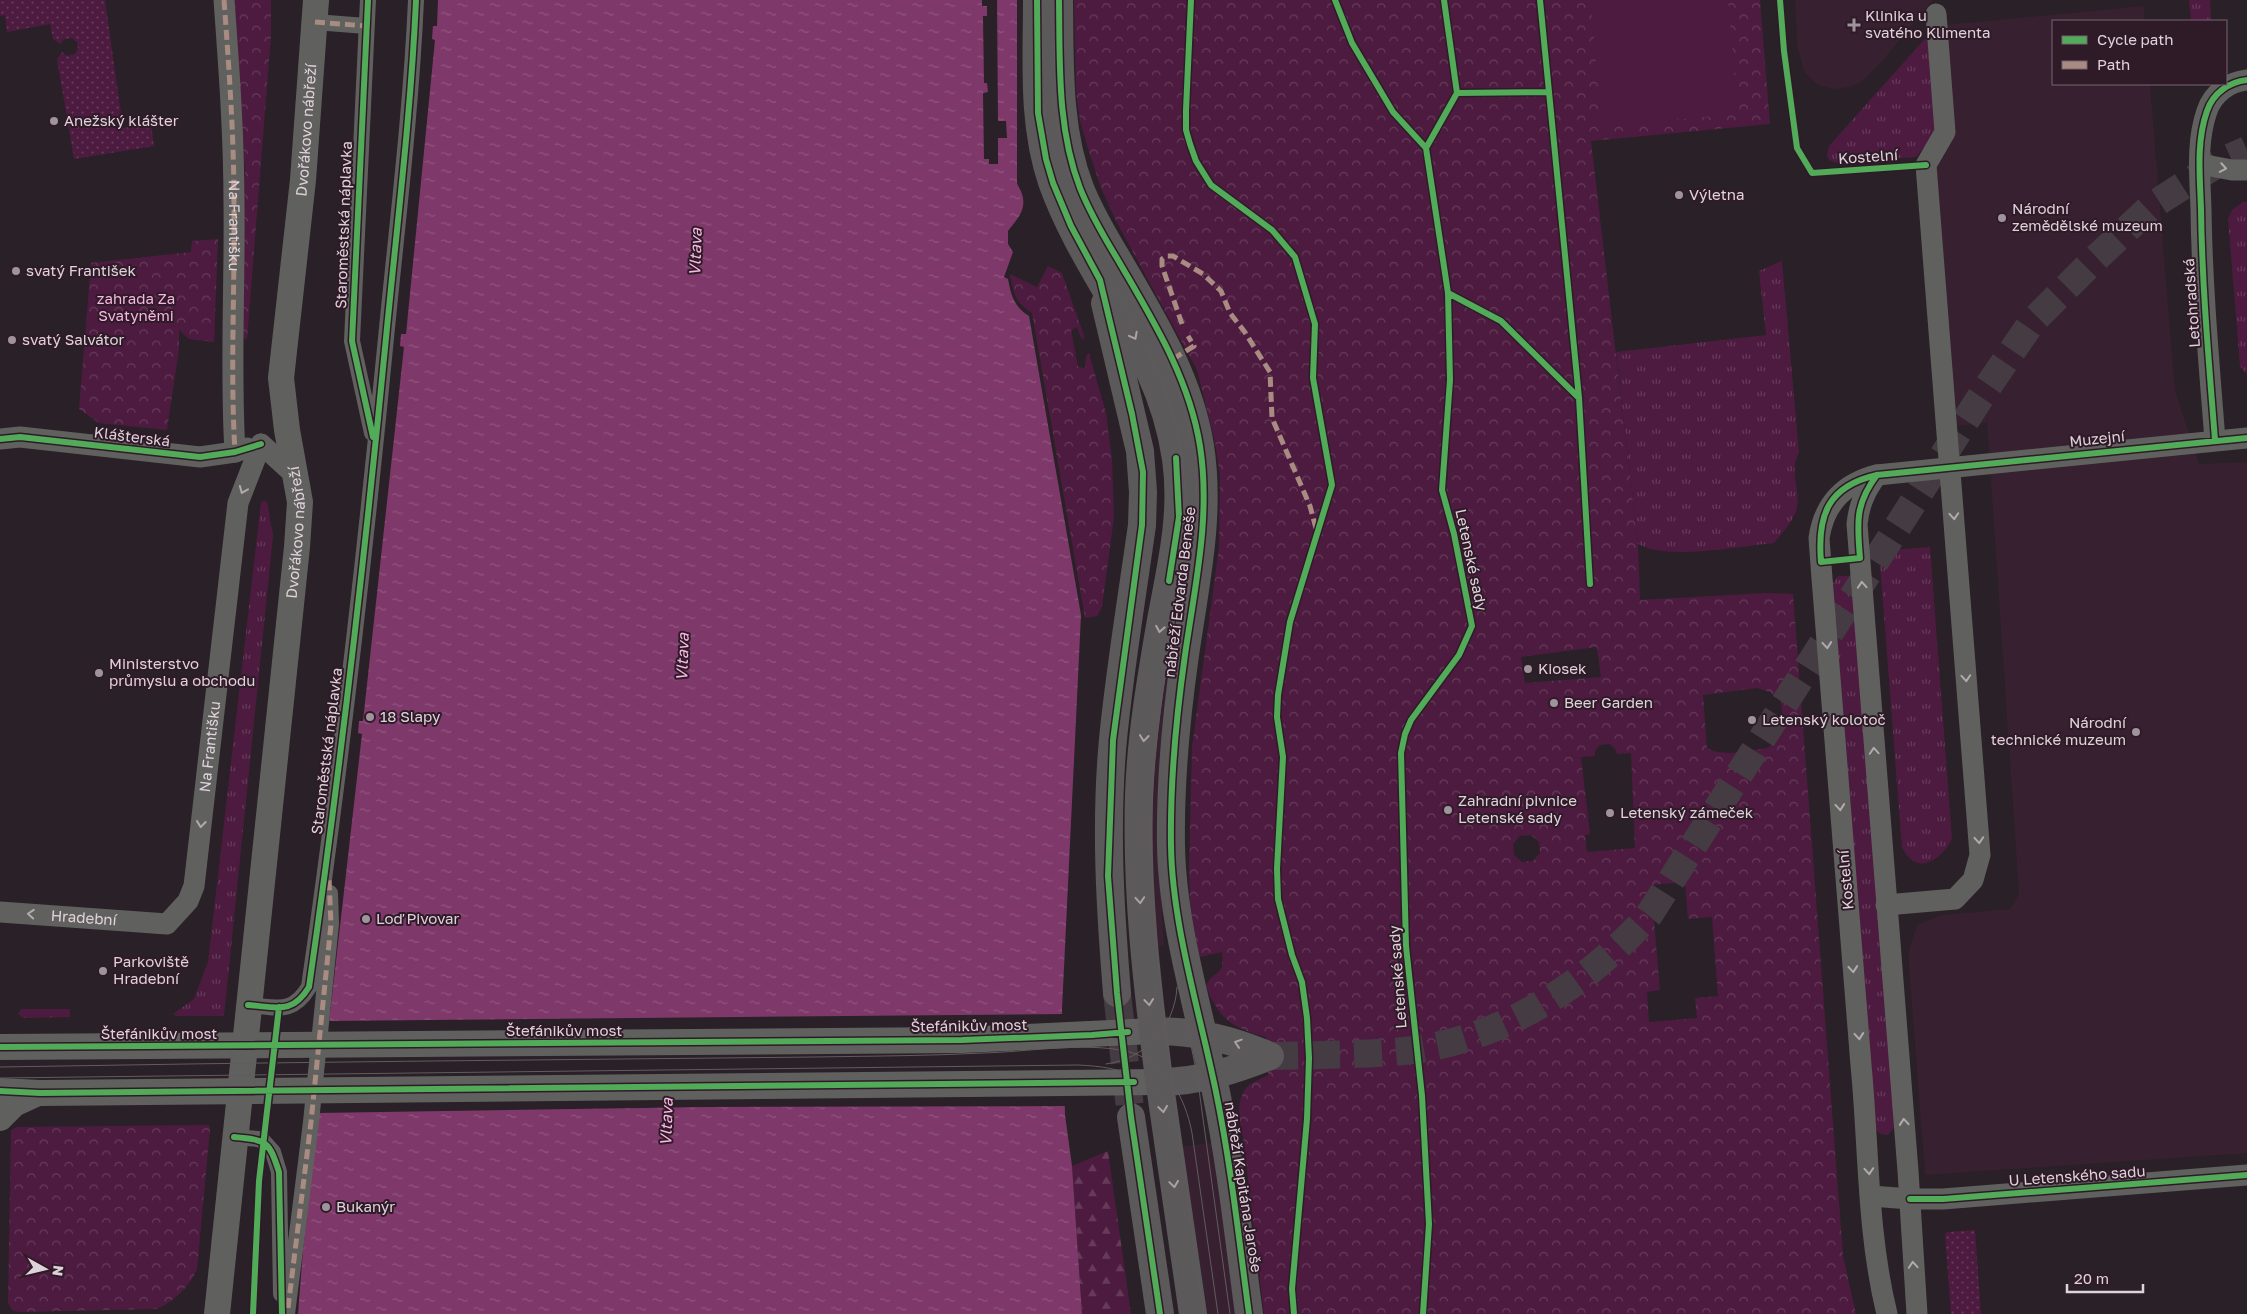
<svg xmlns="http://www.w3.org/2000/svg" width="2247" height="1314" font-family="'Golos Text',sans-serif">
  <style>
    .built { fill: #372030 }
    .grass { fill: url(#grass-tufts) }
    .forest { fill: url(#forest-firs) }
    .park { fill: url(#park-crowns); fill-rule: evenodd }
    .garden { fill: url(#garden-dots) }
    .pitch { fill: #4d1b3f }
    .water { fill: url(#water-ripples) }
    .pier { fill: #2a2027 }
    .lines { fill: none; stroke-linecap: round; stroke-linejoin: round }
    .secondary-tunnel { stroke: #453b42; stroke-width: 28; stroke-dasharray: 28 14; stroke-linecap: butt }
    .pedestrian { stroke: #60615e; stroke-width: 16 }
    .minor { stroke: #60615e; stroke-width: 21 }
    .tertiary { stroke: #60615e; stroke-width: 26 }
    .secondary { stroke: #5b5959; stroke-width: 28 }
    .tram { stroke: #615c5e; stroke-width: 1 }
    .quiet { stroke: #a88b81; stroke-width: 5; stroke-dasharray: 10 5; stroke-linecap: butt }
    .cycleway-casing { stroke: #2f1b28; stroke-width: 9 }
    .cycleway { stroke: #51ab58; stroke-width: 6 }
    .oneway { stroke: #b3aaaf }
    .oneway2 { stroke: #aba2a7 }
    .poi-dot { fill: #a0949c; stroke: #2f1b28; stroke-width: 2 }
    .labels { text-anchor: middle; stroke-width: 4; stroke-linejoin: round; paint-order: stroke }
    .poi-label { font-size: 15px; fill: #e0d2db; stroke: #2f1b28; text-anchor: start }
    .street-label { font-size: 15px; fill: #e0d2db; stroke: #2f1b28 }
    .park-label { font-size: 15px; fill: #f6b6e0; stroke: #2f1b28 }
    .water-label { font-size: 16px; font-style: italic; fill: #f9b8e3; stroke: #2f1b28 }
  </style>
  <defs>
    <pattern id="grass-tufts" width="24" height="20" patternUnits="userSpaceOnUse" patternTransform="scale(1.25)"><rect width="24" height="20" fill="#4d1b3f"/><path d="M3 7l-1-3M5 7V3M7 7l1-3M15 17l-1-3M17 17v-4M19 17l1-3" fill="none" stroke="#663b5a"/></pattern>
    <pattern id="forest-firs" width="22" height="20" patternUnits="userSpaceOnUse" patternTransform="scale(1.25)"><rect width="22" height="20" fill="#4d1b3f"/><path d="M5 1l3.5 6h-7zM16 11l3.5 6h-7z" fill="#663b5a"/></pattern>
    <pattern id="park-crowns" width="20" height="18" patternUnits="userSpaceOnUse" patternTransform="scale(1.25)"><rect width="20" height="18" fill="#4d1b3f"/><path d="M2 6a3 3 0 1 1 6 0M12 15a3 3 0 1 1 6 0" fill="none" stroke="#663b5a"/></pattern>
    <pattern id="garden-dots" width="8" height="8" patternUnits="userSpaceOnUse" patternTransform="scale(1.25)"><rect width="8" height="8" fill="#4d1b3f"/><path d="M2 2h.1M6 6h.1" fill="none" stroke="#663b5a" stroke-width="1.8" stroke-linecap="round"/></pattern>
    <pattern id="water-ripples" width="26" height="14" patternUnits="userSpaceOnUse" patternTransform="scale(1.25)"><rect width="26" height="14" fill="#7e396a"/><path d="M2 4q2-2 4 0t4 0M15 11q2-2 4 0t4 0" fill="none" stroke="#90557f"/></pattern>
  </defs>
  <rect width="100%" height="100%" fill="#2a2027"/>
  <path class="built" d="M 1795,0 L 1933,0 L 1885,58 L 1862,81 L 1850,87 L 1833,89 L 1818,85 L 1804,72 L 1797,45 Z
    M 2144,6 L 2145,21 L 2053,21 L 2053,84 L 2150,84 L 2175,390 L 2199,464 L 2247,462 L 2247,1153 L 1925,1175 L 1908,954 L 1917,925 L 1942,915 L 2010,909 L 2019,894 L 1987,423 L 1955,426 L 1936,170 L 1953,138 L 1945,25 Z
    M 1172,663 L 1159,853 L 1164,946 L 1151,947 L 1146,848 L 1162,673 Z
    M 1214,1142 L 1237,1314 L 1198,1314 L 1174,1148 Z"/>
  <path class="grass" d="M 2189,0 L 2210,0 L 2211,21 L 2191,21 Z
    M 1931,32 L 1938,130 L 1916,157 L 1837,163 L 1829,160 L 1827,155 L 1829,146 Z
    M 2243,202 L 2247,202 L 2247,375 L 2240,366 L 2228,219 L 2232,210 Z
    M 1782,261 L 1799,453 C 1788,470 1802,492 1796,511 C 1792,523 1782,533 1774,543 C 1739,546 1668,561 1638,544 L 1616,352 L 1766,335 L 1759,271 Z
    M 267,501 L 273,536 L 224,1016 L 176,1016 L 173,1014 L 194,999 L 208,962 L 261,502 Z
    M 1930,547 L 1952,839 C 1946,852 1928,870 1913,861 C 1908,858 1905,852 1902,848 L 1879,551 Z
    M 1838,576 L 1849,576 L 1855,583 L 1896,1125 L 1888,1135 C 1880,1135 1877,1132 1873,1125 L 1832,585 Z
    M 21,1009 L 70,1009 L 70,1017 L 24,1018 L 18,1014 Z"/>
  <path class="forest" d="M 1108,1151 L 1131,1314 L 1082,1314 L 1072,1166 Z"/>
  <path class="park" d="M 233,0 L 271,0 L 271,36 L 247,339 L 240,337 L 245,172 Z
    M 1074,0 L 1760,0 L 1770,124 L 1591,141 L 1638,544 L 1640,600 L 1766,593 L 1793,594 L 1843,1256 L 1856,1314 L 1264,1314 L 1243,1137 C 1239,1120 1235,1102 1247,1087 C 1251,1082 1262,1079 1268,1075 L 1266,1037 C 1232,1028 1219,1019 1206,986 C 1214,967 1225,979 1222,952 L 1199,957 L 1190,904 L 1189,868 L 1192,747 L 1219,547 L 1220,475 L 1215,442 L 1197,370 L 1116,221 L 1101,188 L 1089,152 L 1080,121 L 1076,90 ZM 1597,647 L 1601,677 L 1525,683 L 1521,657 ZM 1757,688 L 1770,692 L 1781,701 C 1784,723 1783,731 1768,748 C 1750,750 1724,758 1707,748 L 1703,695 ZM 1610,744 L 1616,750 L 1617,754 L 1631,753 L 1635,848 L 1587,852 L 1585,835 L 1590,834 L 1581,757 L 1595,756 L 1595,751 L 1600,745 ZM 1531,835 L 1539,842 L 1540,853 L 1533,861 L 1522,862 L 1514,855 L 1513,844 L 1520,836 ZM 1685,882 L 1688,919 L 1712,917 L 1718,996 L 1695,998 L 1697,1018 L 1649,1022 L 1647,992 L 1660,990 L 1651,885 Z
    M 218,239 L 214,342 L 189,339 L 179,330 L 179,349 L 167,430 L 99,423 L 79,409 L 91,263 L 191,252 L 192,241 Z
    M 1048,266 L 1062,273 L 1085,339 L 1081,338 L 1077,327 L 1071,330 L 1078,367 L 1085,368 L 1086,356 L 1089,353 L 1106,413 L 1112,459 L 1114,517 L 1102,607 L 1097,616 L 1085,618 L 1032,313 C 1014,302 1014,293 1010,274 L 1037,287 Z
    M 209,1125 L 210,1129 L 197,1269 C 190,1286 173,1303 156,1309 L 19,1312 L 12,1310 L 8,1303 L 11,1130 L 17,1127 Z"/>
  <path class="garden" d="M 0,0 L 105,0 L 123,128 L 151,124 L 154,146 L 74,159 L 57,60 L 62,52 L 67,56 L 75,54 L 78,49 L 77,42 L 72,38 L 64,39 L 60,44 L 53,39 L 50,24 L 7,32 L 5,15 L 0,16 Z
    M 1975,1230 L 1981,1314 L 1951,1314 L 1945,1234 L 1947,1232 Z"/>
  <path class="pitch" d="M 1591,0 L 1728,0 L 1738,114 L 1601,126 Z"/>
  <path class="water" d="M 438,0 L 1017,0 L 1017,183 C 1018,187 1021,190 1022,194 C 1027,210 1017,219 1008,231 L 1008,244 L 1013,252 L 1004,277 L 1008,279 C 1011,295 1014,307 1029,316 L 1081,615 L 1062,1009 L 1065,1115 L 1072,1166 L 1082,1314 L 298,1314 L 303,1250 L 362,734 L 358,733 L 359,721 L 363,721 L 404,347 L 400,346 L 401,334 L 406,334 L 435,40 L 432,39 L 433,26 L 437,26 Z"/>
  <path class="pier" d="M 982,0 L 997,0 L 998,121 L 1006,121 L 1007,138 L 998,138 L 998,164 L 989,164 L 989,159 L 984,159 L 983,93 L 988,92 L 987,83 L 984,83 L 983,16 L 987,16 L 987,6 L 982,6 Z
    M 1065,1014 L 1067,1106 L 706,1107 L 316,1113 L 327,1021 Z"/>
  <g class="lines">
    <path class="secondary-tunnel" d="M 1117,993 L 1131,1117
      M 1270,1056 C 1315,1055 1360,1055 1404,1051 C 1498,1042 1587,985 1649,915 L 1980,398 L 2032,322 L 2094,260 L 2153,205 L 2220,162 L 2247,150"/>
    <path class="pedestrian" d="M 368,0 L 352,341 L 372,433
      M 315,22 L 366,26
      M 248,1005 C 277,1007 292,1015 309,987 C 340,772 365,555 386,338 C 397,225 411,113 416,0
      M 234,1137 L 258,1139 L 263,1141 L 273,1152 L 279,1172 L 281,1294
      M 287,1314 L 311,1122 L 331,924 L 330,893"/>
    <g class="minor">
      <path d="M 224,0 C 229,68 234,136 234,205 C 235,288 230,370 235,452"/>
      <path d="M 2200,164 L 2232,170 L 2247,170"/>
      <path d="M 0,439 L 20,437 L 200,457 L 235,452 L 247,448"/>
      <path d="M 2215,440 C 2209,363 2202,286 2201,209 C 2200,177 2196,142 2207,111 C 2213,93 2229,82 2247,80"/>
      <path d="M 261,444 L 295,475"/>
      <path d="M 1877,475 C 1865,491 1859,505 1857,524 L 1908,1171 L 1917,1314"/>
      <path d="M 1886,905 L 1955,899 L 1973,880 L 1980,855 L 1926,165 L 1945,132 L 1936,14"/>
      <path id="s1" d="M 0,912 L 167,924 L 188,901 L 194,886 L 238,503 L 261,444"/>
      <path d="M 1871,1196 L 1910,1199 L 1943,1199 L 2247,1175"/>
      <path d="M 1887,1314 C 1867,1233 1869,1148 1861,1065 C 1846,890 1832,714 1819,538 C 1824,504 1844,483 1877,475 L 2247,438"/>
    </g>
    <g class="tertiary">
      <path d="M 0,1047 L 962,1040 L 1153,1031"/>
      <path d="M 0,1091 L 40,1093 L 1160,1082"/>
      <path d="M 0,1118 L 14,1104 L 38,1093"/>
      <path id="s2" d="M 217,1314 L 297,547 L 300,502 L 287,430 L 281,378 L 303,180 L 316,0"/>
    </g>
    <path class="secondary" d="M 1037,0 C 1037,61 1032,123 1052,182 C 1087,280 1161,351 1176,459 C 1184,514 1171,566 1161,620 C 1151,678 1141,736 1139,795 C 1136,891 1147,984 1159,1079 C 1170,1157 1182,1236 1193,1314
      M 1059,0 C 1060,64 1057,128 1080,188 C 1090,213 1104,237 1118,260 C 1152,319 1189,377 1200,446 C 1211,516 1195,585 1185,655 C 1176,718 1170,781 1171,845 C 1172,925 1200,1013 1216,1092 C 1231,1165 1239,1240 1249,1314
      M 1105,303 L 1140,451 L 1143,492 L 1142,525 C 1132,597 1120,668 1113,739 C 1105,825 1110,907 1117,993
      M 1153,1031 C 1196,1031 1231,1039 1270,1056
      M 1160,1082 C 1198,1082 1235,1070 1270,1056
      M 1131,1117 L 1160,1314"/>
    <path class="tram" d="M 1042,0 C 1042,63 1038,128 1060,188 C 1072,220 1091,248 1108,278 C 1142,337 1175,396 1183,465 C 1189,515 1181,564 1174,613 C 1165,678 1154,743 1152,809 C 1149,917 1165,1025 1179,1133 C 1187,1193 1196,1254 1204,1314
      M 1054,0 L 1055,107 L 1062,153 L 1074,188 L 1097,236 L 1166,358 L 1182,401 L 1195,458 L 1198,522 L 1173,696 L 1167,758 L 1164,831 L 1165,874 L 1171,945 L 1197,1075 L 1230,1314
      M 1097,1045 C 1127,1039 1154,1016 1157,983
      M 1106,1064 C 1145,1059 1175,1027 1177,987
      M 0,1067 C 272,1062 543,1060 815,1057 C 871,1056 927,1056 983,1053 C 1026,1052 1083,1042 1126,1051 C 1165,1060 1185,1096 1192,1133 L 1218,1314
      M 0,1078 L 1078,1065 C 1124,1067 1158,1077 1174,1125"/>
    <g class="quiet">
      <path id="s3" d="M 224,0 C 229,68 234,136 234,205 C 235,288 230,370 235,452"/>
      <path d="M 315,22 L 366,26"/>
      <path d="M 1182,324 L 1162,266 L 1162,259 L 1167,256 L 1173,256 L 1203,274 L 1221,291 L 1230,313 L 1244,331 L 1270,372 L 1272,418 L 1310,506 L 1317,532"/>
      <path d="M 1173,359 L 1194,346 L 1188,336"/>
      <path d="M 288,1308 L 311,1122 L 331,924 L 329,880"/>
    </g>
    <defs>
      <path id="cycleway" d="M 368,0 L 352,341 L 373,437
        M 1037,0 L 1038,113 L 1046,159 L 1053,183 L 1071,226 L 1100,280 L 1132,414 L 1143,472 L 1142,525 L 1113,740 L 1108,876 L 1117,993 L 1131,1117 L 1160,1314
        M 1059,0 C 1060,64 1057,128 1080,188 C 1090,213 1104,237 1118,260 C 1152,319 1189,377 1200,446 C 1211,516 1195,585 1185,655 C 1176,718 1170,781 1171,845 C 1172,925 1200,1013 1216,1092 C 1231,1165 1239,1240 1249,1314
        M 1191,0 L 1186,110 L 1186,130 L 1190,144 L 1196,161 L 1211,185 L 1272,230 L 1295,257 L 1315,324 L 1313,378 L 1332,485 L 1290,622 L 1278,695 L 1277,717 L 1283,757 L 1277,869 L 1278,899 L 1292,955 L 1302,982 L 1307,1018 L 1309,1058 L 1307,1119 L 1292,1289 L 1294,1314
        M 1335,0 L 1352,43 L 1393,112 L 1426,148 L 1448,293 L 1450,380 L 1442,490 L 1454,534 L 1472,626 L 1459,655 L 1411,720 L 1405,734 L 1401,753 L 1406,946 L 1422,1096 L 1429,1224 L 1423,1314
        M 1540,0 L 1579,398 L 1590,584
        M 1780,0 L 1784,51 L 1797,148 L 1812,173 L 1926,165
        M 1457,93 L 1548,92
        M 1426,148 L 1457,93 L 1444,0
        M 1448,293 L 1501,321 L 1579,398
        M 0,439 L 20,437 L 200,457 L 235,452 L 261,444
        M 2215,440 C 2209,363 2202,286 2201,209 C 2200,177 2196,142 2207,111 C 2213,93 2229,82 2247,80
        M 1877,475 C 1855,504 1857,523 1860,558 L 1821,562 C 1817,515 1828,486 1877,475 L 2247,438
        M 1169,581 L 1179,517 L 1176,458
        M 248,1005 C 277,1007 292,1015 309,987 C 340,772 365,555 386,338 C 397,225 411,113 416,0
        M 0,1047 L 962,1040 L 1092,1035 L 1128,1032
        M 0,1091 L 40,1093 L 1134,1082
        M 234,1137 C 267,1140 269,1141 279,1172 L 282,1314
        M 1910,1199 L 1943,1199 L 2247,1175
        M 253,1314 L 259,1181 L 279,1007"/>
    </defs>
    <use href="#cycleway" class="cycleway-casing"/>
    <use href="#cycleway" class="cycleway"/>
  </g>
  <defs><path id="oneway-chevron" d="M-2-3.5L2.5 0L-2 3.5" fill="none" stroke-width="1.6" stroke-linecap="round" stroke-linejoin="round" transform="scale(1.25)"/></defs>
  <g class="oneway">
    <use href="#oneway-chevron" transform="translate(2223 168) rotate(10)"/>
    <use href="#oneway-chevron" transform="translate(243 490) rotate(112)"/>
    <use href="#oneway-chevron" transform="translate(1954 516) rotate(86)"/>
    <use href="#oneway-chevron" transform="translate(1862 585) rotate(-94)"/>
    <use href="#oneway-chevron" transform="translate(1827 645) rotate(85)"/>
    <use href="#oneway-chevron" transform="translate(1966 678) rotate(86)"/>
    <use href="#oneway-chevron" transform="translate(1874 751) rotate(-94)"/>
    <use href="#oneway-chevron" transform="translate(1840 807) rotate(85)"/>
    <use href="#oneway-chevron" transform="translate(201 824) rotate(97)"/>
    <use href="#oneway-chevron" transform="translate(1979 840) rotate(86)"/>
    <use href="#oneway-chevron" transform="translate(31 914) rotate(-176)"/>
    <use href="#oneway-chevron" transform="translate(1853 969) rotate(85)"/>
    <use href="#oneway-chevron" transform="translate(1859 1036) rotate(85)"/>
    <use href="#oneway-chevron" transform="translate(1904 1122) rotate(-95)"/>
    <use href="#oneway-chevron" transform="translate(1869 1171) rotate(86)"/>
    <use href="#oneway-chevron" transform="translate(1913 1265) rotate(-94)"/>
  </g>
  <g class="oneway2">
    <use href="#oneway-chevron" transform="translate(1134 336) rotate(62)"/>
    <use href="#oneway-chevron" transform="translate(1160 629) rotate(100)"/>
    <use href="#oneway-chevron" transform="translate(1144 738) rotate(96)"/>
    <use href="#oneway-chevron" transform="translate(1140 900) rotate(86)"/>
    <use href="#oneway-chevron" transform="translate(1149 1002) rotate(83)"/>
    <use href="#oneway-chevron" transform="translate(1238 1043) rotate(-162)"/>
    <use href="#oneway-chevron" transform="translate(1163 1109) rotate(82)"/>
    <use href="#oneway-chevron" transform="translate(1174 1184) rotate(82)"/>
  </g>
  <g class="poi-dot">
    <path d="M1851.5 17.5h5v5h5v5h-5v5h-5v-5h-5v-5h5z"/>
    <circle cx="54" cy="121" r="5"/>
    <circle cx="1679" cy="195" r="5"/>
    <circle cx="2002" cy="218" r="5"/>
    <circle cx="16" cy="271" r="5"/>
    <circle cx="12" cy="340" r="5"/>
    <circle cx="1528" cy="669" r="5"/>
    <circle cx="99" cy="673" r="5"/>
    <circle cx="1554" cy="703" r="5"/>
    <circle cx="370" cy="717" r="5"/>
    <circle cx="1752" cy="720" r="5"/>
    <circle cx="2136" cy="732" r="5"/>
    <circle cx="1448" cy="810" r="5"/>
    <circle cx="1610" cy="813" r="5"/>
    <circle cx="366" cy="919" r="5"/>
    <circle cx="103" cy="971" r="5"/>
    <circle cx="326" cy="1207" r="5"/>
  </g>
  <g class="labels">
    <g class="poi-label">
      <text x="1865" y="21">Klinika u<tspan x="1865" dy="17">svatého Klimenta</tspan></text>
      <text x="64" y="126">Anežský klášter</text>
      <text x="1689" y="200">Výletna</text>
      <text x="2012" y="214">Národní<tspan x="2012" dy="17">zemědělské muzeum</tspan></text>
      <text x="26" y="276">svatý František</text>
      <text x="22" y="345">svatý Salvátor</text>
      <text x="109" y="669">Ministerstvo<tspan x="109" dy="17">průmyslu a obchodu</tspan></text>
      <text x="1538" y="674">Kiosek</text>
      <text x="1564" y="708">Beer Garden</text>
      <text x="380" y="722">18 Slapy</text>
      <text x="1762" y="725">Letenský kolotoč</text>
      <text x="2126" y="728" text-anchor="end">Národní<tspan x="2126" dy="17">technické muzeum</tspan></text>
      <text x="1458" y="806">Zahradní pivnice<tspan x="1458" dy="17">Letenské sady</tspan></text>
      <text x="1620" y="818">Letenský zámeček</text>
      <text x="376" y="924">Loď Pivovar</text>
      <text x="113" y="967">Parkoviště<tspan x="113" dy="17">Hradební</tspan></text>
      <text x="336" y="1212">Bukanýr</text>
    </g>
    <g class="street-label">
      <text dy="5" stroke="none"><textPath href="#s2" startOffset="1191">Dvořákovo nábřeží</textPath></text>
      <text transform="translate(1868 157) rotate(-4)" y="5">Kostelní</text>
      <text transform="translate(344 225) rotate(-88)" y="5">Staroměstská náplavka</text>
      <text dy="5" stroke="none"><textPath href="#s3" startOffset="226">Na Františku</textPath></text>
      <text transform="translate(2192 303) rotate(-94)" y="5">Letohradská</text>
      <text transform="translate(132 437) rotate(7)" y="5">Klášterská</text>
      <text transform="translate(2097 439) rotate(-6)" y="5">Muzejní</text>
      <text dy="5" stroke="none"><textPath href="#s2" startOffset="786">Dvořákovo nábřeží</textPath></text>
      <text transform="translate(1471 560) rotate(78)" y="5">Letenské sady</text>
      <text transform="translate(1180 592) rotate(-83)" y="5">nábřeží Edvarda Beneše</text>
      <text dy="5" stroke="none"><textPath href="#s1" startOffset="355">Na Františku</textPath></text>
      <text transform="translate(327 751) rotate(-83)" y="5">Staroměstská náplavka</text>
      <text transform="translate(1846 880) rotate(-95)" y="5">Kostelní</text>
      <text dy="5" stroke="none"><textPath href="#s1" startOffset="84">Hradební</textPath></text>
      <text transform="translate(1398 977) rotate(-94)" y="5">Letenské sady</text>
      <text transform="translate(969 1026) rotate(-1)" y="5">Štefánikův most</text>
      <text x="564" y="1036">Štefánikův most</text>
      <text x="159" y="1039">Štefánikův most</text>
      <text transform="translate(2077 1176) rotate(-4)" y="5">U Letenského sadu</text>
      <text transform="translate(1243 1187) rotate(81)" y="5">nábřeží Kapitána Jaroše</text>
    </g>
    <g class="park-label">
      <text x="136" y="304">zahrada Za<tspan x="136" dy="17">Svatyněmi</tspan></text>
    </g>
    <g class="water-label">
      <text transform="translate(695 252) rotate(-88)" y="6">Vltava</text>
      <text transform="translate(682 657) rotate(-88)" y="6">Vltava</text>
      <text transform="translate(666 1122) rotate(-88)" y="6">Vltava</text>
    </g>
  </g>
  <rect x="2052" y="20" width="175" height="65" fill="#2f1b28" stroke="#766470"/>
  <rect x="2062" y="36" width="25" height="8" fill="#51ab58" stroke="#766470"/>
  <text x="2097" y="45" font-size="15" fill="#e0d2db">Cycle path</text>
  <rect x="2062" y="61" width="25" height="8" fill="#a88b81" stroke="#766470"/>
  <text x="2097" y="70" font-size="15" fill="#e0d2db">Path</text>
  <g transform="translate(45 1269) rotate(98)" stroke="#2f1b28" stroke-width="4" paint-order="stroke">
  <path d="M0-4L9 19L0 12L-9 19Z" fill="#e0d2db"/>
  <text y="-8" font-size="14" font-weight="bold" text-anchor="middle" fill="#e0d2db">N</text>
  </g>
  <path d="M2067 1284v8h76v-8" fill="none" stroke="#e0d2db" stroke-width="2.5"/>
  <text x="2074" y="1284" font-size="15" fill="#e0d2db" stroke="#2f1b28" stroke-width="4" paint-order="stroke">20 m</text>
</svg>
